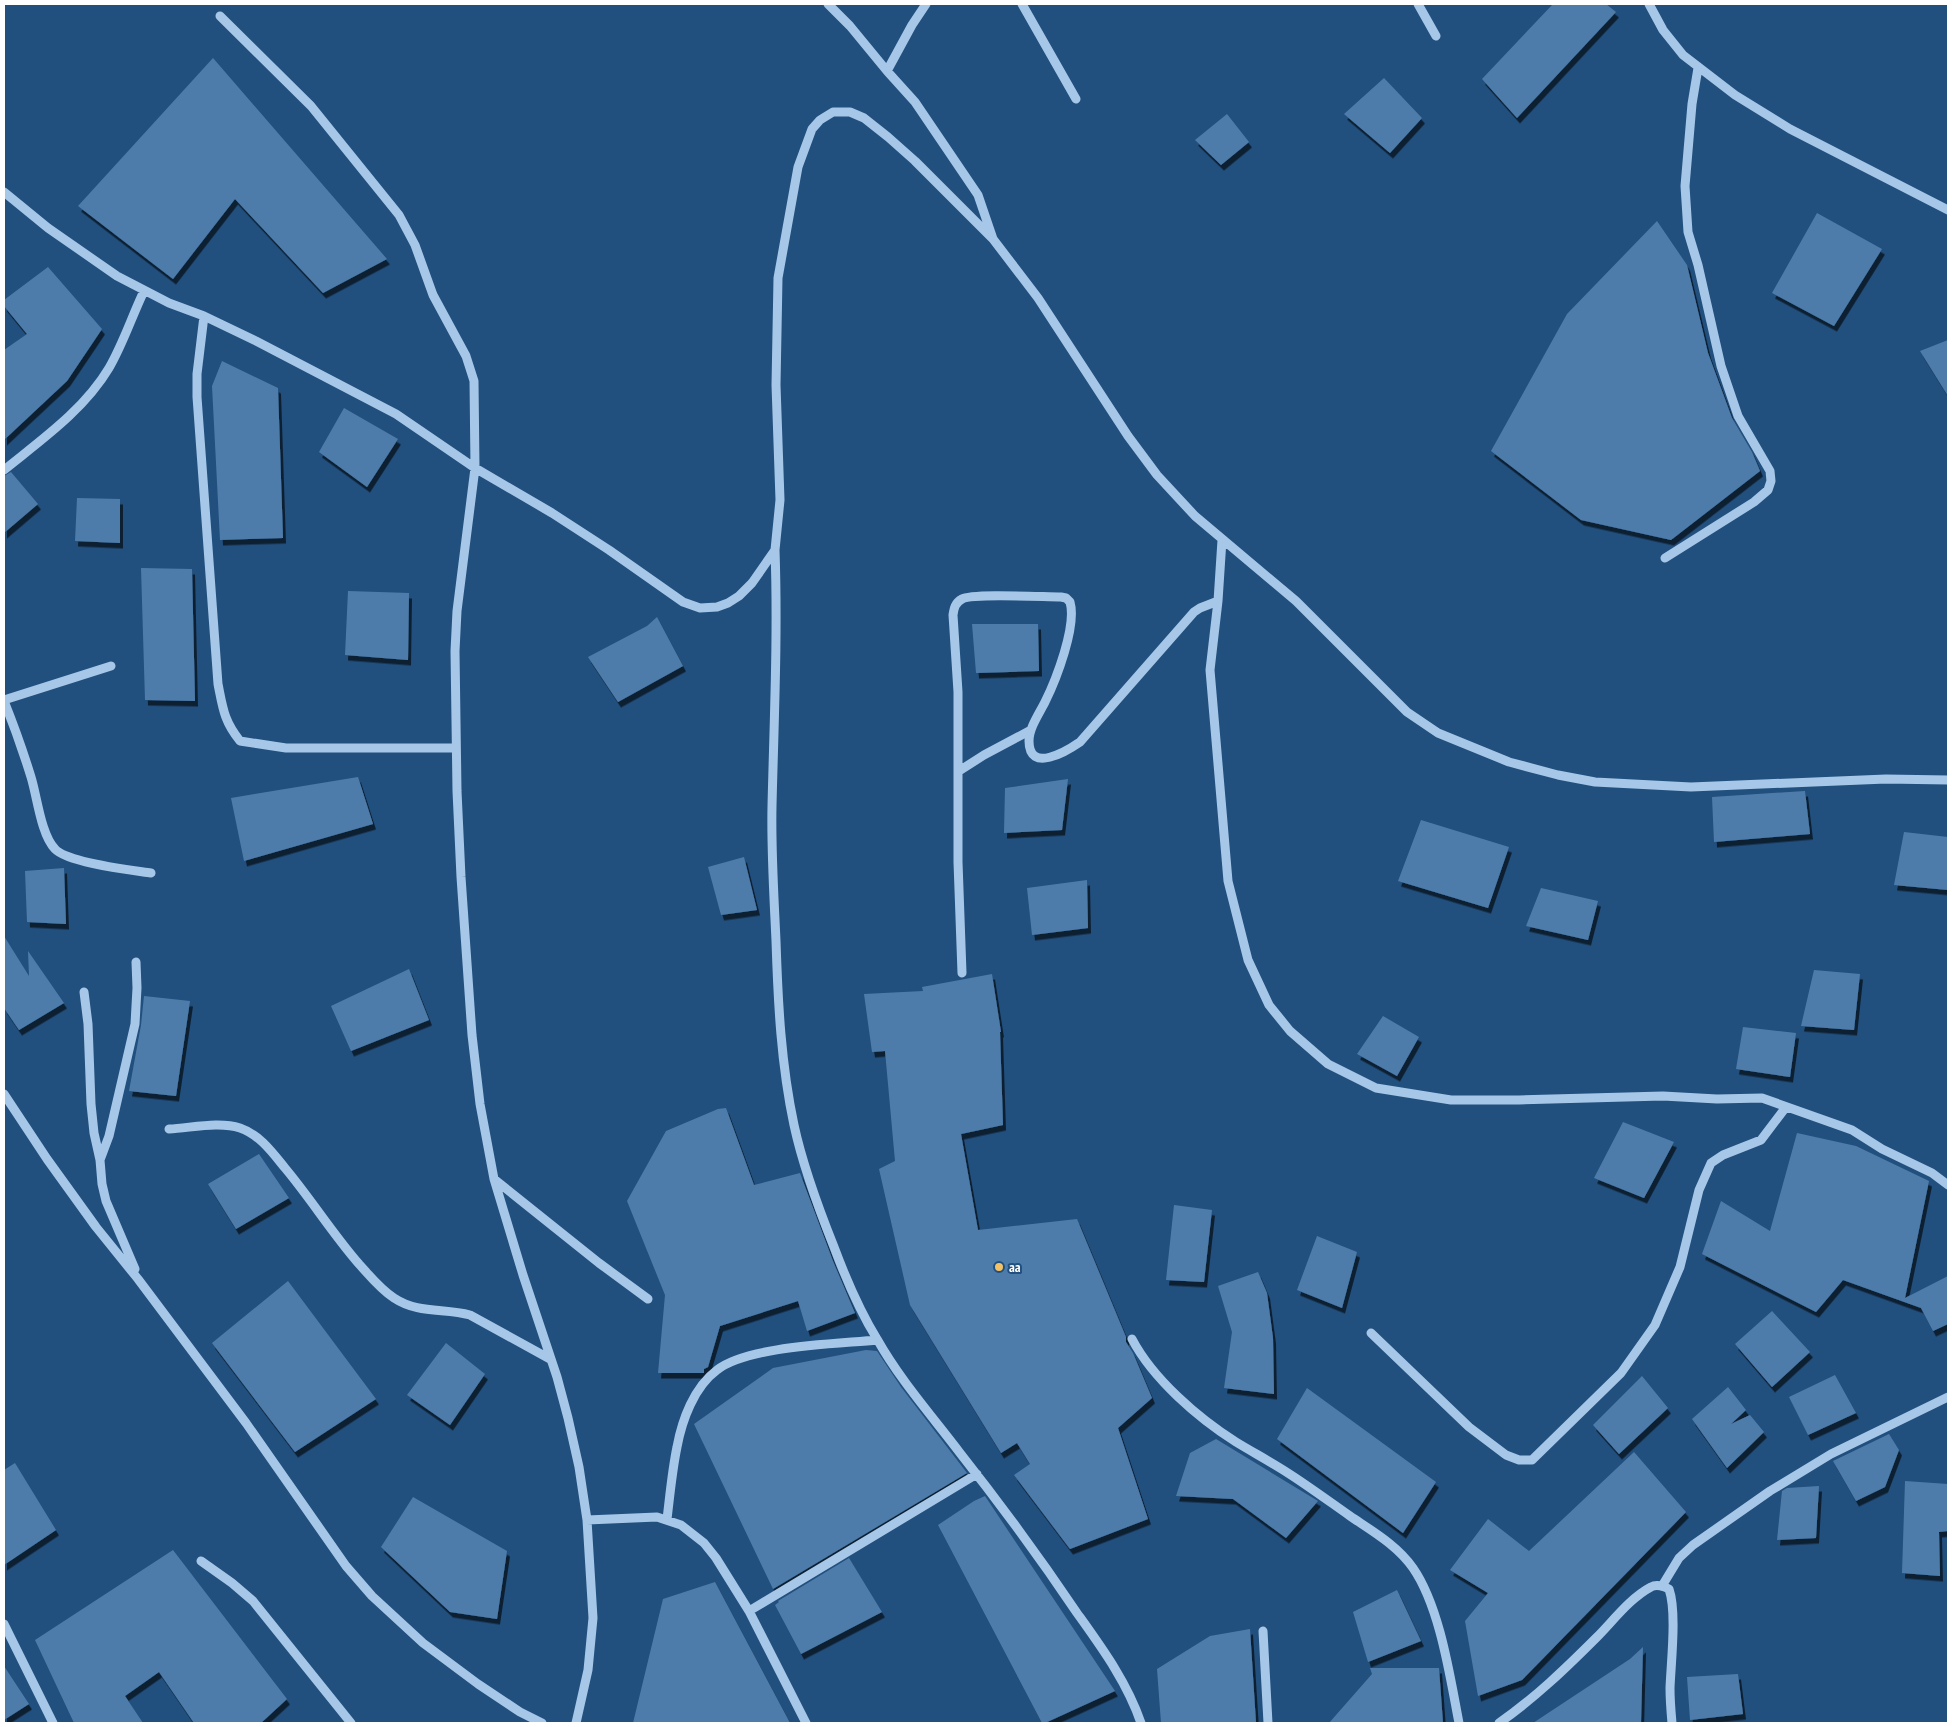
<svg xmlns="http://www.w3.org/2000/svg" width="1952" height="1727" font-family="'PT Sans Narrow',sans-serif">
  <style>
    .building { fill: #4e7caa; filter: url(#shadow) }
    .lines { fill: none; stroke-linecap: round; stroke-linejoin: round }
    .minor { stroke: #a6c7e7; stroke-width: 9 }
    .poi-dot { fill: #f3c267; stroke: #214f7e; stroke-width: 2 }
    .labels { text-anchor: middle; stroke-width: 4; stroke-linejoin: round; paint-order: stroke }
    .poi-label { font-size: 14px; font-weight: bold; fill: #fff; stroke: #214f7e; text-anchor: start }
  </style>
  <defs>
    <filter id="shadow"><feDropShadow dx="3" dy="5.5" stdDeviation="0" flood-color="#0009"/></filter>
  </defs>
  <rect width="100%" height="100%" fill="#214f7e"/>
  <path class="building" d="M 1553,4 L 1606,4 L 1616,12 L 1517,118 L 1482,79 Z
    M 213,58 L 387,259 L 323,293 L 235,199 L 173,279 L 78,206 Z
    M 1384,78 L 1422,118 L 1390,153 L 1344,114 Z
    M 1227,114 L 1249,142 L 1221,165 L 1195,140 Z
    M 1817,213 L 1882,249 L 1834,326 L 1772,293 Z
    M 1657,221 L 1687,265 L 1708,353 L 1732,418 L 1752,452 L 1760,471 L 1671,540 L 1581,520 L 1491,451 L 1567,314 Z
    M 48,267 L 102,329 L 67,381 L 4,440 L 4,350 L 27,334 L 4,306 L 4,300 Z
    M 1948,340 L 1948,396 L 1920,351 Z
    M 222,361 L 278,388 L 283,538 L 220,540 L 212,386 Z
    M 344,408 L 398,439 L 367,487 L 319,452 Z
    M 11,472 L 38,504 L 4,533 L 4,476 Z
    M 77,498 L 120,499 L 120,543 L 75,541 Z
    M 141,568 L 192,569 L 195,701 L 145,700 Z
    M 348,591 L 409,593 L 408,660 L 345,655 Z
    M 657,617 L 683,666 L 618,702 L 588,657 L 647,626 Z
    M 972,624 L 1038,624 L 1039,671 L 976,673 Z
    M 358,777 L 373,824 L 244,861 L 231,798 Z
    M 1068,779 L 1062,830 L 1004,833 L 1005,788 Z
    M 1805,791 L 1810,834 L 1714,842 L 1712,797 Z
    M 1421,820 L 1509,847 L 1488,908 L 1398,881 Z
    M 1904,832 L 1948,837 L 1948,890 L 1894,885 Z
    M 744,857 L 757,910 L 721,915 L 708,867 Z
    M 64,868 L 66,924 L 27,922 L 25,871 Z
    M 1087,880 L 1088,928 L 1032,935 L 1027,888 Z
    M 1541,888 L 1598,901 L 1588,940 L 1526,926 Z
    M 4,936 L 29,976 L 28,951 L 64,1003 L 19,1030 L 4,1008 Z
    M 409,969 L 429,1020 L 351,1051 L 331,1006 Z
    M 1814,970 L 1860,974 L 1854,1030 L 1801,1026 Z
    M 992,974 L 1001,1032 L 1000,1032 L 1003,1125 L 961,1134 L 978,1230 L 1077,1219 L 1126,1337 L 1126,1342 L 1133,1353 L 1152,1398 L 1118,1428 L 1148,1519 L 1070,1549 L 1014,1475 L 1030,1464 L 1017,1443 L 1001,1453 L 910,1305 L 879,1169 L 895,1161 L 885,1051 L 872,1052 L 864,994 L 923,991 L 922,987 Z
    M 144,996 L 190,1001 L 176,1096 L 129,1091 L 141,1025 Z
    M 1383,1016 L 1419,1037 L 1397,1076 L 1357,1054 Z
    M 1743,1027 L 1796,1033 L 1790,1077 L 1736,1069 Z
    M 726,1108 L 754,1185 L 800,1173 L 833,1261 L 855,1313 L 807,1331 L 798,1301 L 720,1326 L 708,1367 L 704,1369 L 704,1373 L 658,1373 L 665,1295 L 627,1201 L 666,1131 L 718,1109 Z
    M 1623,1122 L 1674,1142 L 1644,1198 L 1594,1178 Z
    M 1797,1133 L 1856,1146 L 1929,1181 L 1905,1298 L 1948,1276 L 1948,1324 L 1933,1331 L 1921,1308 L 1843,1280 L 1816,1312 L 1702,1254 L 1721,1201 L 1770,1231 Z
    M 259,1154 L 289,1198 L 236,1229 L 208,1184 Z
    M 1174,1205 L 1212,1210 L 1204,1282 L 1166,1280 Z
    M 1317,1236 L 1357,1252 L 1342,1308 L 1297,1290 Z
    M 1258,1272 L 1267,1293 L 1273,1338 L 1274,1394 L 1224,1388 L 1232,1332 L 1218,1286 Z
    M 288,1281 L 376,1399 L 295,1452 L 212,1343 Z
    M 1772,1311 L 1810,1352 L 1772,1387 L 1735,1344 Z
    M 446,1343 L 485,1374 L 450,1425 L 407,1395 Z
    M 866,1350 L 877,1351 L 901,1387 L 967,1473 L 773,1589 L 694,1424 L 773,1368 Z
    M 1835,1375 L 1856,1413 L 1808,1435 L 1789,1397 Z
    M 1642,1376 L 1668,1408 L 1619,1454 L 1593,1425 Z
    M 1728,1387 L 1746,1410 L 1731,1424 L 1750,1415 L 1764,1432 L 1727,1468 L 1692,1419 Z
    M 1307,1388 L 1436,1482 L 1403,1533 L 1277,1439 Z
    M 1889,1434 L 1899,1450 L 1885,1487 L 1856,1501 L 1833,1461 Z
    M 1216,1439 L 1318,1501 L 1286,1538 L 1233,1499 L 1176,1496 L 1190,1453 Z
    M 1634,1452 L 1686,1512 L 1522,1680 L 1478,1696 L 1465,1621 L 1488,1593 L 1450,1570 L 1488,1519 L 1529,1551 Z
    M 15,1463 L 56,1530 L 4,1565 L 4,1470 Z
    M 1905,1481 L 1948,1484 L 1948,1531 L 1939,1532 L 1940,1576 L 1902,1573 Z
    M 1819,1486 L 1816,1538 L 1777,1540 L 1782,1491 L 1787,1488 Z
    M 985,1496 L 1115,1691 L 1045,1723 L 1042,1723 L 938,1525 L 974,1501 Z
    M 413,1497 L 507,1551 L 497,1619 L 450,1612 L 381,1547 Z
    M 173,1550 L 287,1699 L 261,1723 L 194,1723 L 159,1672 L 125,1696 L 143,1723 L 74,1723 L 35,1640 Z
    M 849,1558 L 882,1612 L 801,1654 L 775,1605 L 779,1602 L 778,1601 Z
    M 715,1582 L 790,1723 L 633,1723 L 663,1599 Z
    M 1397,1590 L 1421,1641 L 1368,1662 L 1353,1612 Z
    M 1250,1629 L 1256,1723 L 1161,1723 L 1157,1669 L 1210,1636 Z
    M 1643,1647 L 1641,1723 L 1533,1723 L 1630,1659 Z
    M 4,1666 L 29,1704 L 4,1720 Z
    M 1370,1668 L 1439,1668 L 1443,1723 L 1329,1723 L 1372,1674 Z
    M 1738,1674 L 1743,1714 L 1690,1720 L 1687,1677 Z"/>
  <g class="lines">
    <path class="minor" d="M 828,4 L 850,26 L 887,71 L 915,102 L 978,195 L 993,239 L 1038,298 L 1128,436 L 1157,475 L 1195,516 L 1296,601 L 1407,712 L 1438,733 L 1509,762 L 1558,775 L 1595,782 L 1691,787 L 1886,779 L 1948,780
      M 1022,4 L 1076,99
      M 1418,4 L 1436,36
      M 1649,4 L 1663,30 L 1683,55 L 1735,95 L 1790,129 L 1948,210
      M 220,16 L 311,106 L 399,215 L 415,245 L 433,295 L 466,356 L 474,381 L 475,468 L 457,611 L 455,651 L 457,791 L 461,877 L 472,1035 L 480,1104 L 494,1179 L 523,1275 L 557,1377 L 568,1418 L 579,1467 L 587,1520 L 593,1618 L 588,1670 L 576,1723
      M 887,71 L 912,25 L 926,4
      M 4,192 L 48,228 L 117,276 L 169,303 L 204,316 L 256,341 L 396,414 L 475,468 L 552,513 L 609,550 L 683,602 L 700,608 L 717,607 L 728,603 L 739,596 L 752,583 L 775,550 L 780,500 L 776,385 L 778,278 L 798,167 L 812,129 L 820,120 L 833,112 L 850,112 L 864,118 L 888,137 L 915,161 L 993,239
      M 204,316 L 197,374 L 197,397 L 218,684 C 223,709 224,721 240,741 L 286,748 L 456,748
      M 4,470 C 41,440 84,410 109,368 C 123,344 132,316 144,291
      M 775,550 C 778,636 774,721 772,806 C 771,851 774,896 776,941 C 778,1003 781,1064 794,1125 C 803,1167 818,1207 834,1247 C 846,1279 859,1310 877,1339 C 900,1380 932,1416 960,1453 C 1001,1505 1040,1558 1077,1613 C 1102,1648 1127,1682 1141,1723
      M 1665,558 L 1754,502 L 1768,490 L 1771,481 L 1770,471 L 1738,416 L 1721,366 L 1698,265 L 1688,232 L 1685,186 L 1692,104 L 1698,68
      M 1218,601 L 1210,670 L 1228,881 L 1248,960 L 1269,1005 L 1290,1031 L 1328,1064 L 1376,1088 L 1451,1100 L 1519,1100 L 1663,1096 L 1717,1099 L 1762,1098 L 1852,1130 L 1882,1149 L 1932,1173 L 1948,1185
      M 4,700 L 111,666
      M 4,701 C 14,726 23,751 31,777 C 37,796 41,835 55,849 C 68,863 131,870 151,873
      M 959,771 L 984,755 L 1031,730
      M 962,973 L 958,862 L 958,692 L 953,615 C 954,608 955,603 962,599 C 972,593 1044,597 1061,597 L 1066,598 L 1070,602 C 1077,626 1056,680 1045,702 C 1039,714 1029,728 1029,741 C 1029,774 1067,751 1080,742 L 1194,612 L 1200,608 L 1218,601 L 1222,540
      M 84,992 L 88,1024 L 91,1104 L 94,1133 L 100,1160 L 102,1184 L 106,1201 L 135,1269
      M 4,1094 L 47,1159 L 96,1227 L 138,1279 L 246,1423 L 346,1566 L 372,1596 L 423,1643 L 478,1684 L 520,1712 L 542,1723
      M 169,1129 C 191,1128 219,1121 240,1128 C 260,1135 272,1152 285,1168 C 311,1199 332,1233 359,1264 C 370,1276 380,1289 394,1298 C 418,1314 444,1308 470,1315 L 550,1359
      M 100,1160 L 109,1136 L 135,1024 L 137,988 L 136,962
      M 494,1179 L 599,1263 L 648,1299
      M 1371,1333 L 1469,1427 L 1506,1455 L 1519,1460 L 1532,1460 L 1621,1373 L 1655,1325 L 1680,1267 L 1699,1190 L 1711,1163 L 1723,1155 L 1761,1140 L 1786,1107
      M 1132,1339 C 1153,1379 1198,1418 1236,1442 C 1254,1453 1273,1463 1291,1475 C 1311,1488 1330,1502 1350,1516 C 1372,1531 1397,1545 1413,1568 C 1440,1607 1450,1677 1459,1723
      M 667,1519 C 670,1495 672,1471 677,1447 C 682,1420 694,1387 717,1370 C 747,1346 837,1344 877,1340
      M 587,1520 L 657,1517 L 681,1525 L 704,1543 L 716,1558 L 749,1611 L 806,1723
      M 201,1561 L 232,1583 L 253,1601 L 351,1723
      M 1662,1586 L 1679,1558 L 1693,1545 L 1770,1491 L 1831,1454 L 1948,1397
      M 749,1611 L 977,1474
      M 4,1624 L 53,1723
      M 1263,1631 L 1268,1723
      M 1499,1723 C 1535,1698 1566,1668 1597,1637 C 1613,1621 1630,1598 1651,1587 C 1656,1584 1664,1586 1669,1589 C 1677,1612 1671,1662 1670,1688 C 1670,1699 1671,1712 1672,1723"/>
  </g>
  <circle class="poi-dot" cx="999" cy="1267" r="5"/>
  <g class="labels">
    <g class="poi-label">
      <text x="1009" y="1272">aa</text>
    </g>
  </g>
  <rect width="1952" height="1727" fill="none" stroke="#ffffff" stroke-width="10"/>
</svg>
